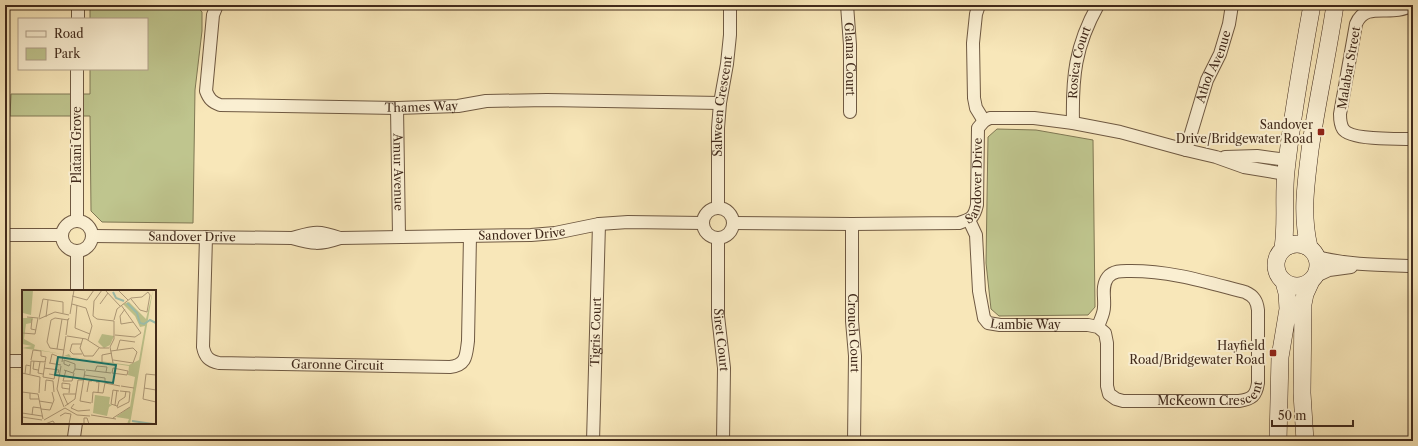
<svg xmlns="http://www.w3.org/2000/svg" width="1418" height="446" font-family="'Libre Caslon Text',serif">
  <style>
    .green { fill: #bfc58e; stroke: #807854 }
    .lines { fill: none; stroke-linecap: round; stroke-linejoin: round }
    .street-casing { stroke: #6f5942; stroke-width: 14 }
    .secondary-casing { stroke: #412a1b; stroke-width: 18 }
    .street { stroke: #faefd2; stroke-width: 12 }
    .secondary { stroke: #faefd2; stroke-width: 17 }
    .poi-dot { fill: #8f2418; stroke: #faefd2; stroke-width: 1.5 }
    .labels { text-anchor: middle; stroke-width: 4; stroke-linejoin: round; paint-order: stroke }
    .street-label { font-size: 12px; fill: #412a1b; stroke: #faefd2 }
    .poi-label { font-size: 12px; fill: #412a1b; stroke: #faefd2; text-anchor: end }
    .inset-river { fill: none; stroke: #9dc0ae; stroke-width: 2 }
    .inset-road { fill: none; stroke: #af9b7a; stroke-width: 1 }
    .view { fill: #0f766e; fill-opacity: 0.15; stroke: #0f766e; stroke-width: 2 }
    .inset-edge { fill: none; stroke: #412a1b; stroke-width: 2 }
  </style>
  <rect width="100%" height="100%" fill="#f8e7b9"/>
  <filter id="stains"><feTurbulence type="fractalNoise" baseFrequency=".005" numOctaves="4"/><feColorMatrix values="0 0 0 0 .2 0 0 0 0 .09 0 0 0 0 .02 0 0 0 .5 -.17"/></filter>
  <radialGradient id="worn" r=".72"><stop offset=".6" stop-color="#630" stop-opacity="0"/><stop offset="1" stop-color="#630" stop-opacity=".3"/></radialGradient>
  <path class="green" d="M 90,5 L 196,5 L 202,12 L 202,31 L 195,90 L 193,223 L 102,222 L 91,211 L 90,116 L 10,116 L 11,94 L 90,94 L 90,69 L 147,69 L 147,19 L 90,19 Z
    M 997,129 L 1036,130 L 1093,140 L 1095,307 L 1088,315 L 999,316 L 991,309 L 986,263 L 988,137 Z"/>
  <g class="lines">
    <defs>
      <g id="street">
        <path id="s1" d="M 217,5 L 213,15 L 206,91 C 209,99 212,102 220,105 L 397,108 L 458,106 L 486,101 L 547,100 L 720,103"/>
        <path id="s2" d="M 847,5 L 850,45 L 850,112"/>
        <path d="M 979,5 L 976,14 L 973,43 L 974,98 L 976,108 L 984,121"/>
        <path d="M 1412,5 C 1391,18 1366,0 1356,24 L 1340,114 C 1340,119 1340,124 1343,129 C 1350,140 1400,139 1413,139"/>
        <path d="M 78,19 L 78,5"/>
        <path id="s3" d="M 397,108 L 399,236"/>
        <path id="s4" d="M 1073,123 C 1072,77 1075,46 1098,5"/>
        <path id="s5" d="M 1186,150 L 1207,80 L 1220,54 L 1229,24 L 1232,5"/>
        <path d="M 1225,157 L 1257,156 L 1287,160"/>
        <circle cx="718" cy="223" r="15"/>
        <path id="s6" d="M 718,208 L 718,128 L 720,103 L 727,64 L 730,35 L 730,5"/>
        <path d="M 77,220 L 77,69"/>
        <path id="s7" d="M 969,220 L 976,235 L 979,291 L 984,318 L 988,323 L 1000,325 L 1088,325 L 1098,327 L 1105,333 L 1107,343 L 1107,386 L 1109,394 L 1116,399 L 1123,401 L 1239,401 C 1252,399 1256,396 1258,383 L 1258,310 C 1257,301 1254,296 1245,292 C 1206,282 1172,271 1131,271 C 1123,271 1114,270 1108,277 C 1101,286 1105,297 1104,307 C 1104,314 1100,320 1098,327"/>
        <circle cx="77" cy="236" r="15"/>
        <path id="s8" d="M 733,223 L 852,224 L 959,223 C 971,219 974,218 977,205 L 978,128 L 984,121 L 990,118 L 1034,118 L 1073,123 L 1120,132 L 1186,150 L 1216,157 L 1244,167 L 1286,174"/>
        <path id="s9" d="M 852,224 L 852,321 L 855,356 L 854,441"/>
        <path d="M 5,235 L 62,235"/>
        <path id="s10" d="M 93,236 L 292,238 C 314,232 317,230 340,238"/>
        <path id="s11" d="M 206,237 L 203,347 C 205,357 209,361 219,363 L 450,367 C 467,365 466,355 468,341 L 470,236"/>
        <path id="s12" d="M 292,238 C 313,244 319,245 340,238 L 531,235 L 555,233 L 599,224 L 628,222 L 703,223"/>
        <path id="s13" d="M 718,239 L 718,316 L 724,368 L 723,441"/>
        <path d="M 1317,257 C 1348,265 1380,265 1413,266"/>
        <path d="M 1314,277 L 1329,270 L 1351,267"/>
        <path d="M 77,291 L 77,251"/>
        <path d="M 5,361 L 23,361"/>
        <path d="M 74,437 L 76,423"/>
        <path id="s14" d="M 593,441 L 599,224"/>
      </g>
      <path id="secondary" d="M1276 265a21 21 0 1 1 42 0a21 21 0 1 1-42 0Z
        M 1309,247 C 1301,213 1306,184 1310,150 C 1317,101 1328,53 1335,5
        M 1283,248 C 1287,222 1283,197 1286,171 C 1292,115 1302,60 1312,5
        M 1278,441 L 1280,357 L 1288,309 L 1287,293 L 1284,282
        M 1305,441 L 1302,393 L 1303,304 L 1305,294 L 1311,281"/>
    </defs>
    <use href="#street" class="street-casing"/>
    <use href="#secondary" class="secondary-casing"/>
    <use href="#street" class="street"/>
    <use href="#secondary" class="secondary"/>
  </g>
  <g class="poi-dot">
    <rect x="1317" y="128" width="8" height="8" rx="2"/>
    <rect x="1269" y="349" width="8" height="8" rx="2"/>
  </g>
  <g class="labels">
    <g class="street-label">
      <text dy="4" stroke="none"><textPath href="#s2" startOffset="54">Glama Court</textPath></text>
      <text dy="4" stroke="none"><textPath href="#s4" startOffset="61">Rosica Court</textPath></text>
      <text dy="4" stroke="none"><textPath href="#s5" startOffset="88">Athol Avenue</textPath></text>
      <text transform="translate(1349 68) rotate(-80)" y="4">Malabar Street</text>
      <text dy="4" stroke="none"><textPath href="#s1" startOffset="309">Thames Way</textPath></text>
      <text dy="4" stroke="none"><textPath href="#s6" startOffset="102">Salween Crescent</textPath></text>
      <text transform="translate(77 145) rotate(-90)" y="4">Platani Grove</text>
      <text dy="4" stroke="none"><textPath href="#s3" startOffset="64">Amur Avenue</textPath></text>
      <text dy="4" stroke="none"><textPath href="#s8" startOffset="277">Sandover Drive</textPath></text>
      <text dy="4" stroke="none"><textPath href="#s12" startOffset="231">Sandover Drive</textPath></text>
      <text dy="4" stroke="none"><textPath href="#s10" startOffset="99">Sandover Drive</textPath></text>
      <text dy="4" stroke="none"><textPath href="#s7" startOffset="144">Lambie Way</textPath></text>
      <text dy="4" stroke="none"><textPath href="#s14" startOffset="109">Tigris Court</textPath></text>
      <text dy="4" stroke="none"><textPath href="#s9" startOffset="109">Crouch Court</textPath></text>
      <text dy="4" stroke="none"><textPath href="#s13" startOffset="101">Siret Court</textPath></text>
      <text dy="4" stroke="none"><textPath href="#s11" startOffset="253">Garonne Circuit</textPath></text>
      <text dy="4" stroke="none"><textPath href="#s7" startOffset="394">McKeown Crescent</textPath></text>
    </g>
    <g class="poi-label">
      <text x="1313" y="129">Sandover<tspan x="1313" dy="14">Drive/Bridgewater Road</tspan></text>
      <text x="1265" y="350">Hayfield<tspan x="1265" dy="14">Road/Bridgewater Road</tspan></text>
    </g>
  </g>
  <g transform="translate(22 290)">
    <rect width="134" height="134" fill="#f8e7b9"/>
    <path d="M 0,0 L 11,0 L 9,25 L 1,23 ZM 131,0 L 108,134 L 105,134 L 107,129 L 94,127 L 108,117 L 113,87 L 106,85 L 107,76 L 42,66 L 47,64 L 49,67 L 107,75 L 117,70 L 123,36 L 118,37 L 113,26 L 101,14 L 107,12 L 124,29 ZM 0,28 L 11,28 L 9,33 L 4,34 L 2,49 L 13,55 L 12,59 L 40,64 L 0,58 L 10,56 L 0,54 ZM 80,44 L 92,46 L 88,55 L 82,58 L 76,52 ZM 73,105 L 88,107 L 87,114 L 90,115 L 87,117 L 85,126 L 71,123 Z" fill="#bfc58e"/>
    <path class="inset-river" d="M 91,2 L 94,8 L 102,11M 105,13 L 115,23 L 118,33 L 122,34 L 128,30 L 134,33M 110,131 L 131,134"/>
    <path class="inset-road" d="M 80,0 L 72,11 L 71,26 L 75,29 L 92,31M 83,0 L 98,16M 96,0 L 106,10M 50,6 L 65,10 L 72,0M 109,8 L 120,7 L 126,2M 21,9 L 41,12 L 41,23M 109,9 L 118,20 L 125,22 L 128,5 L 126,2M 50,14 L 64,18 L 70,36 L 66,50M 78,14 L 86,3M 55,15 L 53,38 L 68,44M 103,19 L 98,26 L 99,34 L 111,32M 48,24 L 52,0M 24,27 L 26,10M 17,28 L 21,9M 10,29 L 9,39 L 14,40M 17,29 L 33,22 L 47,25M 92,30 L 95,19 L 109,8M 0,43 L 13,44 L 16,28 L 5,27M 0,43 L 0,28M 44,45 L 46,29M 93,45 L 113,47 L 119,43 L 99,15M 45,46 L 64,49 L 78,58 L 87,58M 61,48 L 58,58 L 62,66 L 71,66 L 77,58M 59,54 L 50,54 L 48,61 L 51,64 L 60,64M 88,57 L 92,49 L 92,31M 88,57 L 91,73M 35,59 L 40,29M 42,60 L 28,58 L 25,52 L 29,30 L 33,28 L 46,30 L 47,28M 95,60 L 98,50 L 113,52M 89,61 L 111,58 L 115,62 L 111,73 L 91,70M 9,70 L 11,60 L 19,61 L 19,66 L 24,67 L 23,72M 9,71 L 24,72M 12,71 L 11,79 L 16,80M 18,72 L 16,83 L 21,84M 40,72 L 44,46M 80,72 L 80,65 L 90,63M 23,73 L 21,87 L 32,89 L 33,85 L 27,84M 27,73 L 39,75M 28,73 L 30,64 L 35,66M 48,74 L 47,76 L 42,74 L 42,70 L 53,74 L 53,79M 39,76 L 35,99 L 42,117M 22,78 L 37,80 L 36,83M 42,80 L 51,83 L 53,79 L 63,80M 44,80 L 41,91 L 50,91 L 52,83M 64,80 L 89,83M 63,81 L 58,111 L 69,113M 73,81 L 75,76 L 85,77 L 84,82M 0,83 L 18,87 L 17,103M 90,83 L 91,78 L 106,81 L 105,85 L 90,83M 3,84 L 4,75 L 9,76M 8,84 L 9,71M 62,85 L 83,88 L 83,92M 134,85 L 124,84 L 121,109 L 134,112M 0,89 L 0,102M 74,92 L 77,92 L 76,103M 83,93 L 98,96M 99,96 L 112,98M 122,98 L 134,100M 23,101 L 24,90 L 31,91 L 32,102M 0,102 L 16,104M 65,102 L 67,91 L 70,91M 8,103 L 8,109 L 17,109M 47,103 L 48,94 L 40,93 L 40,98 L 47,99M 16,104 L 21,129M 17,111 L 30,113M 70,113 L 71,102 L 81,103 L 83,93M 52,114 L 49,118 L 56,121 L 68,120M 46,115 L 41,104 L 54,104M 93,115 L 95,100M 43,116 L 53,109 L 56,90 L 61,90M 95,116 L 89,114 L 91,100 L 97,101M 95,117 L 97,111 L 103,107 L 104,101M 43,118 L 55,125 L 68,126M 95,118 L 107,112 L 108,102 L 98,101M 19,119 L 28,120 L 32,110 L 30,102M 0,123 L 20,126M 10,125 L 11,117 L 19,118M 69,125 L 94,129M 38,126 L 43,123 L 49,124 L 47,134M 0,127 L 20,130M 91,128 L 108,117M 22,130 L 43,118M 23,134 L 31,131 L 33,134M 62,134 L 62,128 L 65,128 L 67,134"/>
    <path class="view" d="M 36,67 L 94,75 L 91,93 L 33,85 Z"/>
    <rect width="134" height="134" class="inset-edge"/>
  </g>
  <rect width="1418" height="446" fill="none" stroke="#f8e7b9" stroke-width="20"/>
  <rect x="6" y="6" width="1406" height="434" fill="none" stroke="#412a1b" stroke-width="2"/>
  <rect x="10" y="10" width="1398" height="426" fill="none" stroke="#412a1b"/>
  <rect x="18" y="18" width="130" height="52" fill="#faefd2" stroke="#b0a089"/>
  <rect x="26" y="31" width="20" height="6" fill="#faefd2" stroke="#b0a089"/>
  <text x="54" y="38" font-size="12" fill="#412a1b">Road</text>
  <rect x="26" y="48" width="20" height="12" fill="#bfc58e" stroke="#b0a089"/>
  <text x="54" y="58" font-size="12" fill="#412a1b">Park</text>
  <path d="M1272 420v6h81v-6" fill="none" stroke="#412a1b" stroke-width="2"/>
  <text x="1278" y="420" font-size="12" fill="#412a1b" stroke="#faefd2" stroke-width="3" paint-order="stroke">50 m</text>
  <rect width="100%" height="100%" filter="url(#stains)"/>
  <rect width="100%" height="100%" fill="url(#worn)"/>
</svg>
